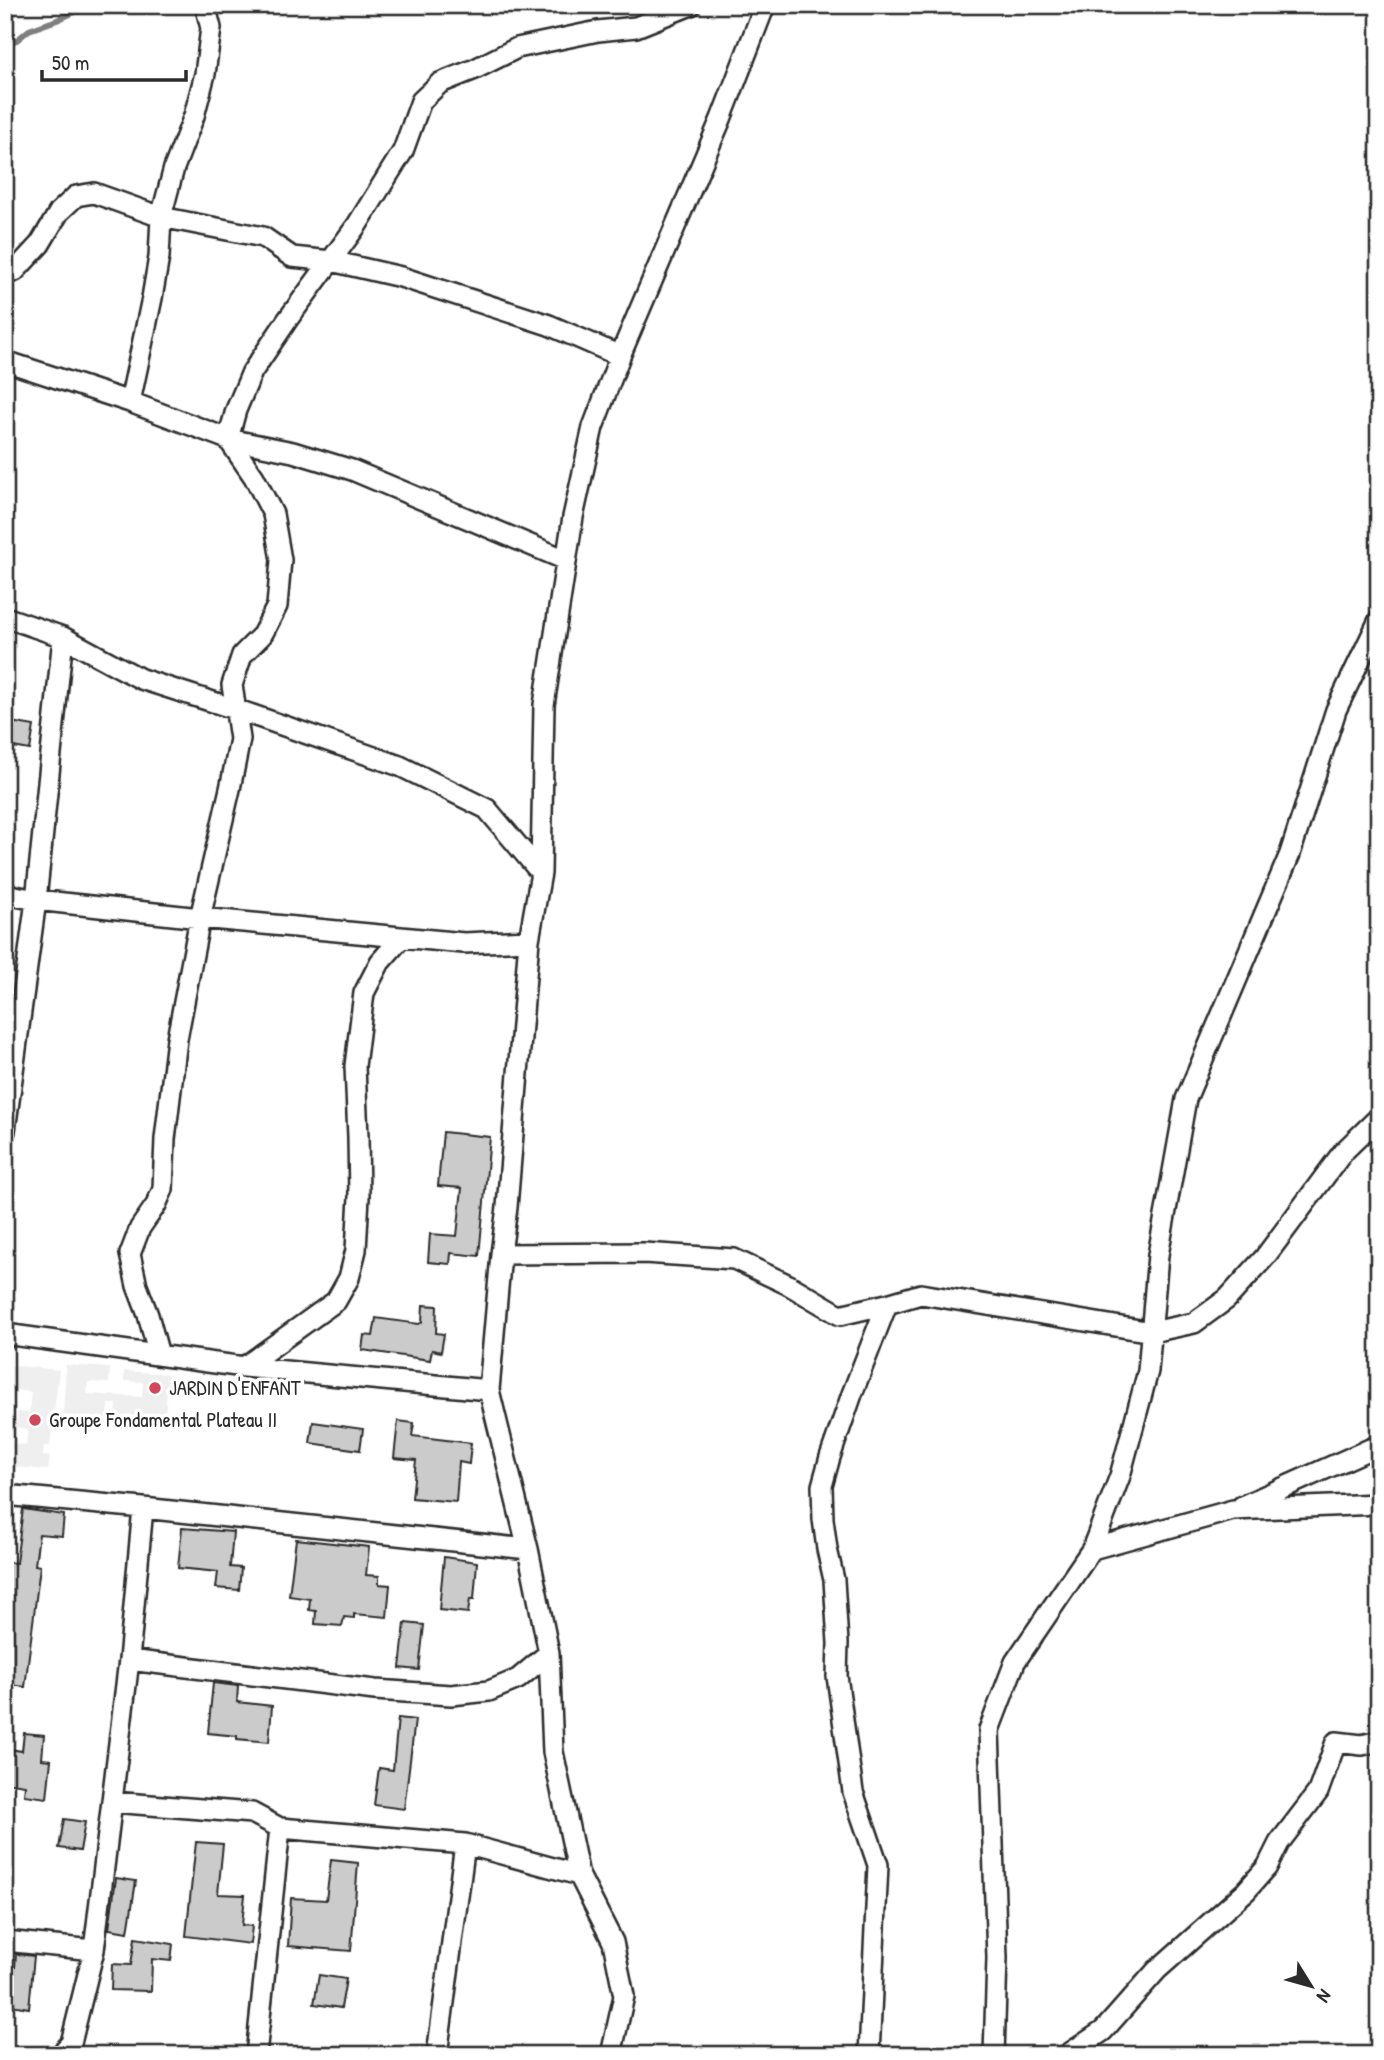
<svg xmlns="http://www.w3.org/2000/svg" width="1384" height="2060" font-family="'Patrick Hand',sans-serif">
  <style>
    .built { fill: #efefef }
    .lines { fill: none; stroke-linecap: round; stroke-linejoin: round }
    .stream { stroke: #7e7e7e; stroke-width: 6 }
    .building { fill: #cbcbcb; stroke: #2b2b2b; stroke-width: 2 }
    .minor-casing { stroke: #2b2b2b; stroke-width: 24 }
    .minor { stroke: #fff; stroke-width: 19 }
    .poi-dot { fill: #d1495b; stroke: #fff; stroke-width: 2.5 }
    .labels { text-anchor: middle; stroke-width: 7; stroke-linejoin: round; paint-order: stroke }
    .poi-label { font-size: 21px; fill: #2b2b2b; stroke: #fff; text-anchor: start }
  </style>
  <rect width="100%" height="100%" fill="#fff"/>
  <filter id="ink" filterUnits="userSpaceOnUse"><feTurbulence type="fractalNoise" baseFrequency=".0143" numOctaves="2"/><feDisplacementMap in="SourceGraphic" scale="14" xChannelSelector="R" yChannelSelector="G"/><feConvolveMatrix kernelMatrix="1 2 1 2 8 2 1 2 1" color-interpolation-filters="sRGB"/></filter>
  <g filter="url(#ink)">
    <path class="built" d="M 5,1359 L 9,1359 L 9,1365 L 59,1370 L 50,1446 L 44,1446 L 43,1456 L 50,1457 L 48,1470 L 5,1466 L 5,1443 L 26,1445 L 28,1429 L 16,1427 L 18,1412 L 29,1413 L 31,1392 L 5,1389 Z
      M 66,1365 L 110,1368 L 109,1383 L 88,1382 L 87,1394 L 142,1397 L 143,1382 L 124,1381 L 124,1371 L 168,1374 L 165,1419 L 116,1416 L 117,1404 L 109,1404 L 108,1421 L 76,1419 L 75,1416 L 63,1415 Z"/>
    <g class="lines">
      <path class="stream" d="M 5,44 L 17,40 L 29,30 L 57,20 L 90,5"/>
    </g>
    <path class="building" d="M 11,722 L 34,726 L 30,750 L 7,746 Z
      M 443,1132 L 490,1137 L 479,1256 L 451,1253 L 450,1264 L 428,1262 L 430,1234 L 457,1236 L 462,1188 L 438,1186 Z
      M 423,1305 L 437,1306 L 436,1333 L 444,1334 L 441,1352 L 432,1350 L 430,1360 L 362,1350 L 364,1335 L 373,1336 L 376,1318 L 419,1324 L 422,1322 Z
      M 398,1421 L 414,1423 L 412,1436 L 471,1443 L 469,1464 L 459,1462 L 456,1502 L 412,1498 L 416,1460 L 394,1458 Z
      M 313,1422 L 363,1429 L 360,1450 L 310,1443 Z
      M 23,1509 L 64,1515 L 62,1536 L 39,1534 L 35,1565 L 40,1566 L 25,1687 L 5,1684 L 12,1628 L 5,1627 L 5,1562 L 16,1563 Z
      M 182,1528 L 233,1532 L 230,1567 L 241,1568 L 239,1590 L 216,1588 L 218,1572 L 178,1568 Z
      M 296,1539 L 369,1547 L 366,1575 L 379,1576 L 379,1584 L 390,1585 L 387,1617 L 354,1614 L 354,1618 L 344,1617 L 342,1626 L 315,1624 L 316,1611 L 309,1610 L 310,1599 L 289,1596 Z
      M 444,1557 L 477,1562 L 474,1599 L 470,1599 L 468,1613 L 439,1610 Z
      M 405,1623 L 424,1625 L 419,1670 L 400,1668 Z
      M 213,1683 L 238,1686 L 237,1702 L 272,1706 L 269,1742 L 237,1739 L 237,1736 L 208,1733 Z
      M 398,1718 L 415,1720 L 404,1809 L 374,1805 L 379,1768 L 393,1770 Z
      M 24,1733 L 44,1735 L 42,1759 L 51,1760 L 47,1798 L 24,1795 L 25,1785 L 5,1782 L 9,1749 L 22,1751 Z
      M 64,1819 L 85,1822 L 80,1851 L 59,1848 Z
      M 196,1842 L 223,1844 L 218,1894 L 245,1895 L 242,1925 L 252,1926 L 250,1944 L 186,1936 Z
      M 331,1860 L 358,1863 L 351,1951 L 288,1946 L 291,1898 L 326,1900 Z
      M 116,1878 L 136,1881 L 128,1932 L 109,1929 Z
      M 135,1938 L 173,1944 L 171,1961 L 152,1959 L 151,1991 L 111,1990 L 112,1964 L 131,1965 Z
      M 16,1954 L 34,1956 L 29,2008 L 5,2004 L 5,1966 L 15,1967 Z
      M 319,1975 L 346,1979 L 341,2008 L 314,2004 Z"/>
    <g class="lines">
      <defs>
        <path id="minor" d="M 5,275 L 15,271 L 40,244 L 59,212 L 76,196 L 94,193 L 161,217 L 263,237 L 292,257 L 331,261 L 401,277 L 549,325 L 620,356
          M 5,361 L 130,402 L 228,439 L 293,452 L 352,470 L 566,560
          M 130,402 L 152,298 L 159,257 L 161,217 L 174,168 L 194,116 L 205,74 L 211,28 L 205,5
          M 5,617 L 63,637 L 141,679 L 235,709 L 400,766 L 487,809 L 541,873
          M 5,894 L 36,900 L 200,918 L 464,943 L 529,940
          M 5,1131 L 36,900 L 63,637
          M 501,1254 L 644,1253 L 734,1259 L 789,1285 L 840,1315 L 887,1304
          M 5,1334 L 244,1367 L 489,1390
          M 159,1355 L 148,1315 L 137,1286 L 130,1254 L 140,1228 L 156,1205 L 163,1189 L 165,1139 L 177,1039 L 200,918 L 230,789 L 240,739 L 232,685 L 242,655 L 262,635 L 277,606 L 281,560 L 273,514 L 254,477 L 228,439 L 236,410 L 252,372 L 288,319 L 357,225 L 403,151 L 421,101 L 440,83 L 475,69 L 517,48 L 598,31 L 636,27 L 691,5
          M 244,1367 L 336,1301 L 349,1278 L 356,1250 L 359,1197 L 358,1137 L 355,1066 L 364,993 L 380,962 L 402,937
          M 5,1495 L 143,1508 L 528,1549
          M 1242,1506 L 1379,1445
          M 1092,1549 L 1233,1510 L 1379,1504
          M 129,1660 L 375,1690 L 451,1695 L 489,1691 L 518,1679 L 549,1653
          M 112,1802 L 252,1813 L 280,1828 L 465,1844 L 579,1875
          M 5,1941 L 94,1950
          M 60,2055 L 71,2043 L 94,1950 L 129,1660 L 143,1508
          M 256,2055 L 280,1828
          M 437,2055 L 465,1844
          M 611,2055 L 624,1996 L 613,1942 L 579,1875 L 553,1752 L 549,1653 L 528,1549 L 489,1390 L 501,1254 L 507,1207 L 529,940 L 541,873 L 544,705 L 573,517 L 593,427 L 620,356 L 721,119 L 765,5
          M 869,2055 L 878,1865 L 853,1792 L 837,1676 L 838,1643 L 834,1580 L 827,1549 L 823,1519 L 822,1486 L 830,1457 L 852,1394 L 887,1304 L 921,1294 L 1152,1332 L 1194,1323 L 1227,1299 L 1265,1257 L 1343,1152 L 1379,1117
          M 994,2055 L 997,1958 L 989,1730 L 1015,1662 L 1092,1549 L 1120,1476 L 1148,1371 L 1158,1255 L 1186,1099 L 1290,854 L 1336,710 L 1379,620
          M 1067,2055 L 1103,2031 L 1157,1970 L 1246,1891 L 1267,1867 L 1279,1843 L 1318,1792 L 1336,1742 L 1362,1745 L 1379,1741"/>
      </defs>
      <use href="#minor" class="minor-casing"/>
      <use href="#minor" class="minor"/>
    </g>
  </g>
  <g class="poi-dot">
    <circle cx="155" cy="1388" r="7"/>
    <circle cx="35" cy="1420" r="7"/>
  </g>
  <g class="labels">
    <g class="poi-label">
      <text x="169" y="1395">JARDIN D'ENFANT</text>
      <text x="49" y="1427">Groupe Fondamental Plateau II</text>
    </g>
  </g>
  <rect width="1384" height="2060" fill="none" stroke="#fff" stroke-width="28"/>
  <rect x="14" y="14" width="1356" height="2032" fill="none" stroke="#2b2b2b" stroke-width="2.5" filter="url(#ink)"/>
  <g transform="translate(1311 1986) rotate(127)" stroke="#ffffff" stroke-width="5" paint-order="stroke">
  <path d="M0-5L12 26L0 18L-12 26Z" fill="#2b2b2b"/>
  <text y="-10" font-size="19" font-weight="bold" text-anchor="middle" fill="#2b2b2b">N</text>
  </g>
  <path d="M42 70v10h144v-10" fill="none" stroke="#2b2b2b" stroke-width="3.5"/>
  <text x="52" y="70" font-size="21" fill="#2b2b2b" stroke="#ffffff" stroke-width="5" paint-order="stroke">50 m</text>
</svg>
